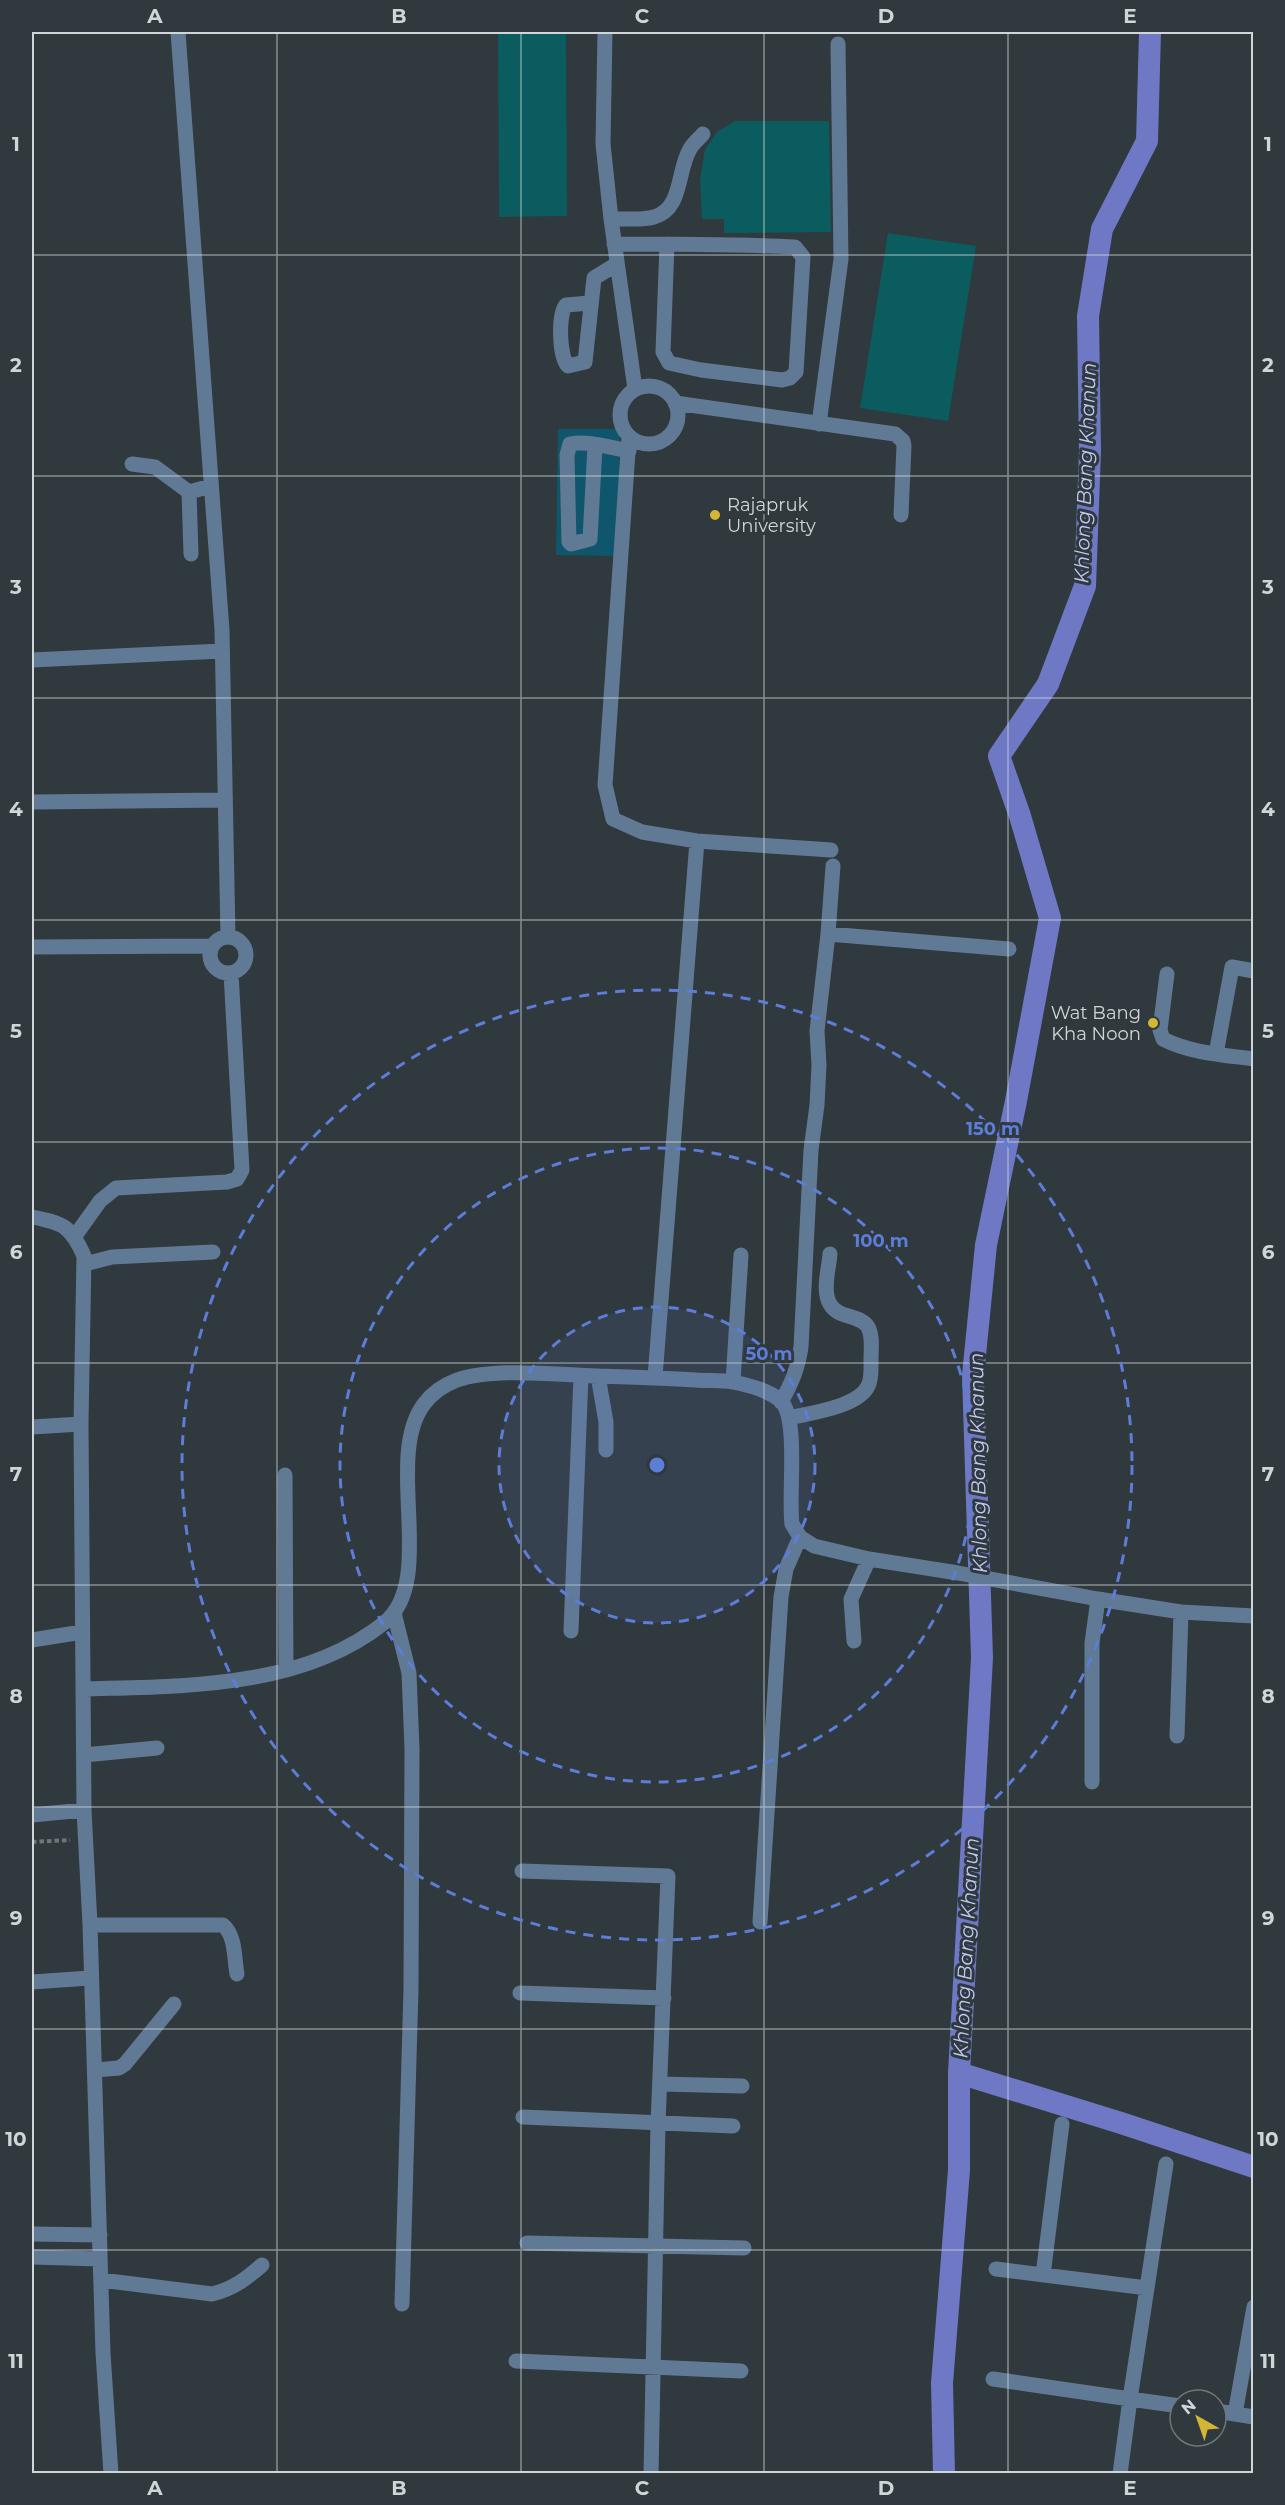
<svg xmlns="http://www.w3.org/2000/svg" width="1285" height="2505" font-family="Montserrat,sans-serif">
  <style>
    .green { fill: #0f556b }
    .lines { fill: none; stroke-linecap: round; stroke-linejoin: round }
    .canal { stroke: #6e78c5; stroke-width: 22 }
    .building { fill: #0b5c5f }
    .path { stroke: #6e7679; stroke-width: 4; stroke-dasharray: 4.5 3; stroke-linecap: butt }
    .minor { stroke: #607a95; stroke-width: 15 }
    .grid { fill: none; stroke: #d0d5d8; stroke-width: 1.5; stroke-opacity: 0.55 }
    .ring { fill: none; stroke: #5c7dd8; stroke-width: 3; stroke-dasharray: 10 8 }
    .poi-dot { fill: #d3b635; stroke: #30393d; stroke-width: 2 }
    .labels { text-anchor: middle; stroke-width: 6; stroke-linejoin: round; paint-order: stroke }
    .poi-label { font-size: 18px; fill: #d0d5d8; stroke: #30393d; text-anchor: start }
    .water-label { font-size: 20px; font-style: italic; fill: #c1c9f2; stroke: #30393d }
    .centre { fill: #5c7dd8; stroke: #30393d; stroke-width: 3 }
    .ring-label { font-size: 18px; text-anchor: middle; font-weight: bold; fill: #5c7dd8; stroke: #30393d; stroke-width: 6; stroke-linejoin: round; paint-order: stroke }
    .neatline { fill: none; stroke: #d0d5d8; stroke-width: 2 }
    .grid-label { font-size: 20px; text-anchor: middle; font-weight: bold; fill: #d0d5d8 }
  </style>
  <rect width="100%" height="100%" fill="#30393d"/>
  <path class="green" d="M 558,429 L 620,429 L 618,556 L 556,555 Z"/>
  <g class="lines">
    <path class="canal" d="M 959,2073 L 1121,2123 L 1254,2167
      M 944,2474 L 942,2383 L 959,2170 L 959,2073 L 982,1658 L 973,1375 L 986,1245 L 1016,1101 L 1050,918 L 1020,816 L 999,756 L 1048,684 L 1085,586 L 1090,451 L 1088,316 L 1102,229 L 1147,141 L 1150,32"/>
  </g>
  <path class="building" d="M 498,32 L 566,32 L 567,216 L 499,217 Z
    M 735,121 L 829,121 L 831,232 L 724,233 L 724,219 L 702,219 L 700,180 L 705,149 L 717,132 Z
    M 888,233 L 976,246 L 948,421 L 860,408 Z"/>
  <g class="lines">
    <path class="path" d="M 32,1842 L 70,1840"/>
    <path class="minor" d="M 178,32 L 222,630 L 228,937
      M 605,32 L 603,144 L 611,219 L 635,389
      M 611,219 C 624,218 641,221 654,217 C 683,209 677,170 690,149 C 693,143 699,139 703,134
      M 614,244 C 674,244 735,244 795,247 L 803,257 L 796,372 L 790,378 L 782,380 L 701,370 L 669,363 L 663,352 L 667,244
      M 590,303 L 566,305 C 558,314 559,357 568,366 L 585,362 L 594,278 L 617,264
      M620 415a29 29 0 1 1 58 0a29 29 0 1 1-58 0Z
      M 675,403 L 895,434 L 903,441 L 904,446 L 901,515
      M 819,424 L 841,259 L 838,44
      M 629,437 L 605,785 L 613,819 L 642,832 L 697,841 L 831,850
      M 595,446 L 590,539 L 571,544 L 569,542 L 567,455 L 570,444 C 588,440 611,448 629,451
      M 132,464 L 155,467 L 189,492 L 211,486
      M 189,492 L 191,554
      M 32,660 L 222,651
      M 32,802 L 224,800
      M 828,934 L 1009,949
      M210 955a18 18 0 1 1 36 0a18 18 0 1 1-36 0Z
      M 32,947 L 211,946
      M 1167,974 L 1160,1030 L 1163,1039 C 1190,1053 1224,1055 1254,1059
      M 1216,1054 L 1232,967 L 1254,971
      M 32,1217 C 63,1223 71,1226 84,1256 L 81,1424 L 84,1810 L 90,1925 L 103,2353 L 111,2474
      M 75,1236 L 100,1201 L 116,1188 L 227,1182 L 237,1179 L 242,1170 L 231,973
      M 85,1264 L 112,1257 L 213,1252
      M 598,1376 L 606,1422 L 606,1450
      M 655,1377 L 697,841
      M 733,1382 L 741,1255
      M 781,1402 C 792,1383 798,1368 801,1347 L 811,1150 L 817,1105 L 819,1065 L 817,1031 L 828,934 L 833,866
      M 789,1418 C 810,1413 858,1407 868,1386 C 872,1379 871,1367 871,1359 C 871,1349 873,1336 868,1327 C 860,1314 838,1319 830,1304 C 822,1291 829,1268 830,1254
      M 32,1427 L 81,1424
      M 285,1475 L 286,1669
      M 394,1613 L 409,1673 L 412,1749 L 411,1989 L 402,2304
      M 571,1631 L 581,1376
      M 32,1640 L 82,1632
      M 854,1641 L 851,1599 L 869,1559
      M 83,1689 C 183,1686 301,1689 384,1623 C 438,1580 383,1458 424,1404 C 432,1393 444,1385 457,1380 C 494,1367 557,1375 597,1376 C 630,1377 663,1378 696,1380 C 708,1381 721,1380 733,1382 C 748,1385 769,1390 781,1401 C 799,1419 788,1496 792,1524 L 800,1537 L 814,1546 L 869,1559 L 958,1573 L 1098,1599 L 1181,1612 L 1254,1616
      M 1177,1736 L 1181,1612
      M 84,1755 L 157,1748
      M 1092,1782 L 1092,1643 L 1098,1599
      M 32,1815 L 84,1810
      M 522,1871 L 668,1876 L 658,2124 L 651,2474
      M 760,1922 L 781,1597 L 786,1569 L 800,1537
      M 90,1925 L 223,1925 C 236,1936 234,1959 237,1974
      M 32,1982 L 90,1978
      M 520,1993 L 664,1998
      M 95,2070 L 119,2068 L 125,2064 L 174,2004
      M 661,2084 L 742,2086
      M 523,2117 L 733,2126
      M 32,2234 L 100,2235
      M 527,2243 L 744,2248
      M 32,2257 L 100,2259
      M 996,2269 L 1147,2288
      M 1043,2275 L 1062,2124
      M 101,2280 L 212,2294 C 233,2289 246,2279 262,2265
      M 516,2361 L 741,2371
      M 993,2379 L 1130,2399 L 1166,2164
      M 1216,2411 L 1254,2417
      M 1235,2414 L 1254,2307
      M 1120,2474 L 1130,2399 L 1180,2406"/>
  </g>
  <path class="grid" d="M 277,32 L 277,2474M 521,32 L 521,2474M 764,32 L 764,2474M 1008,32 L 1008,2474M 32,255 L 1254,255M 32,476 L 1254,476M 32,698 L 1254,698M 32,920 L 1254,920M 32,1142 L 1254,1142M 32,1363 L 1254,1363M 32,1585 L 1254,1585M 32,1807 L 1254,1807M 32,2029 L 1254,2029M 32,2250 L 1254,2250"/>
  <circle cx="657" cy="1465" r="158" fill="#5c7dd8" fill-opacity=".12"/>
  <g class="ring">
    <circle cx="657" cy="1465" r="158"/>
    <circle cx="657" cy="1465" r="317"/>
    <circle cx="657" cy="1465" r="475"/>
  </g>
  <g class="poi-dot">
    <circle cx="715" cy="515" r="6"/>
    <circle cx="1153" cy="1023" r="6"/>
  </g>
  <g class="labels">
    <g class="poi-label">
      <text x="727" y="511">Rajapruk<tspan x="727" dy="21">University</tspan></text>
      <text x="1141" y="1019" text-anchor="end">Wat Bang<tspan x="1141" dy="21">Kha Noon</tspan></text>
    </g>
    <g class="water-label">
      <text transform="translate(1085 473) rotate(-88)" y="7">Khlong Bang Khanun</text>
      <text transform="translate(978 1463) rotate(-91)" y="7">Khlong Bang Khanun</text>
      <text transform="translate(966 1948) rotate(-87)" y="7">Khlong Bang Khanun</text>
    </g>
  </g>
  <circle cx="657" cy="1465" r="9" class="centre"/>
  <g class="ring-label">
    <text x="993" y="1135">150 m</text>
    <text x="881" y="1247">100 m</text>
    <text x="769" y="1360">50 m</text>
  </g>
  <rect width="1285" height="2505" fill="none" stroke="#30393d" stroke-width="66"/>
  <g transform="translate(1198 2418) rotate(320)"><circle r="28" fill="#30393d" stroke="#70777b" stroke-width="1.5"/>
  <path d="M0-4.5L10 22L0 15L-10 22Z" fill="#d3b635"/>
  <text y="-9" font-size="16" font-weight="bold" text-anchor="middle" fill="#d0d5d8">N</text>
  </g>
  <rect x="33" y="33" width="1219" height="2439" class="neatline"/>
  <g class="grid-label">
    <text x="155" y="23">A</text>
    <text x="399" y="23">B</text>
    <text x="642" y="23">C</text>
    <text x="886" y="23">D</text>
    <text x="1130" y="23">E</text>
    <text x="16" y="151">1</text>
    <text x="1268" y="151">1</text>
    <text x="16" y="372">2</text>
    <text x="1268" y="372">2</text>
    <text x="16" y="594">3</text>
    <text x="1268" y="594">3</text>
    <text x="16" y="816">4</text>
    <text x="1268" y="816">4</text>
    <text x="16" y="1038">5</text>
    <text x="1268" y="1038">5</text>
    <text x="16" y="1259">6</text>
    <text x="1268" y="1259">6</text>
    <text x="16" y="1481">7</text>
    <text x="1268" y="1481">7</text>
    <text x="16" y="1703">8</text>
    <text x="1268" y="1703">8</text>
    <text x="16" y="1925">9</text>
    <text x="1268" y="1925">9</text>
    <text x="16" y="2146">10</text>
    <text x="1268" y="2146">10</text>
    <text x="16" y="2368">11</text>
    <text x="1268" y="2368">11</text>
    <text x="155" y="2495">A</text>
    <text x="399" y="2495">B</text>
    <text x="642" y="2495">C</text>
    <text x="886" y="2495">D</text>
    <text x="1130" y="2495">E</text>
  </g>
</svg>
